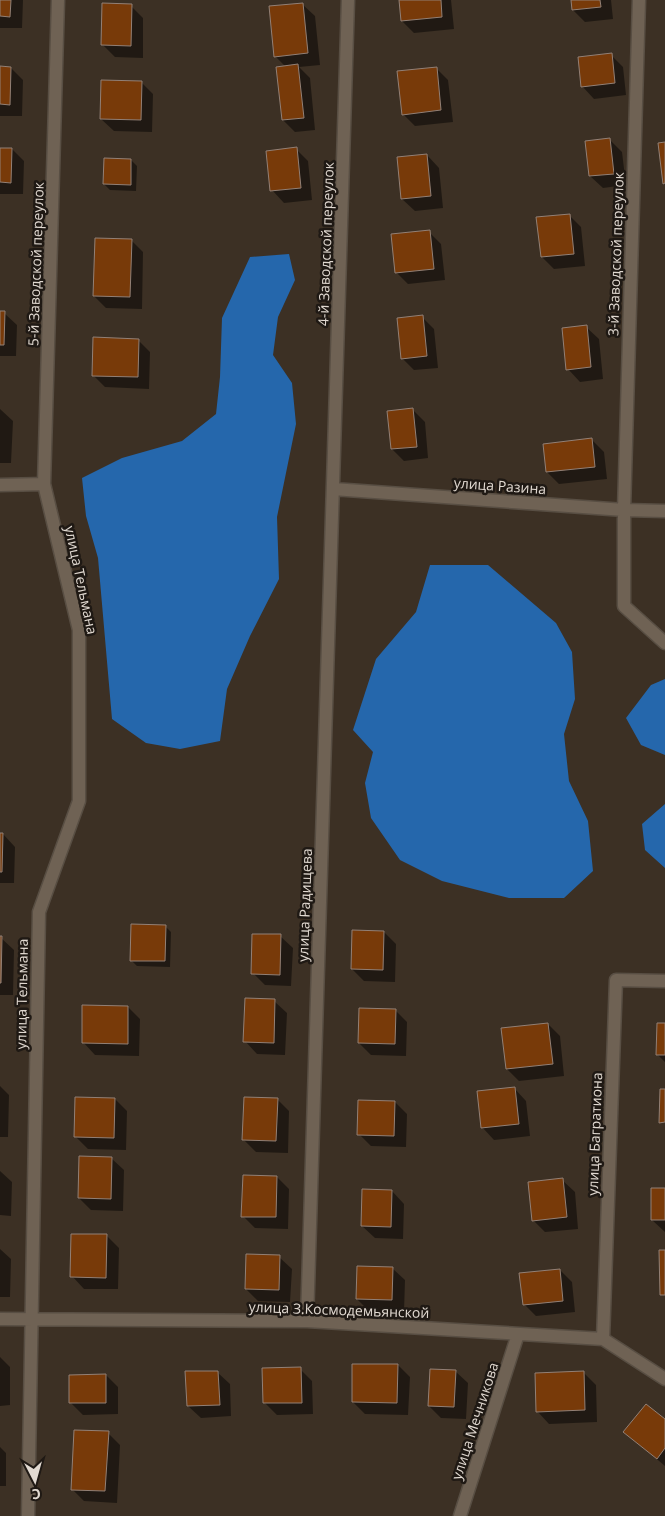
<svg xmlns="http://www.w3.org/2000/svg" width="665" height="1516" font-family="'Open Sans',sans-serif">
<rect width="100%" height="100%" fill="#3c3024"/>
<path fill="#2567ac" d="M289,254l6,26 -17,37 -5,38 19,28 4,41 -19,93 2,62 -29,57 -23,53 -7,52 -40,8 -34,-6 -34,-24 -14,-161 -12,-42 -4,-38 40,-20 60,-17 34,-27 4,-37 2,-59 28,-61z
M430,565h58l68,58 16,29 3,47 -11,35 5,47 19,40 5,50 -29,27h-55l-67,-17 -42,-21 -29,-42 -6,-35 8,-31 -20,-22 23,-71 40,-47z
M665,679v76l-24,-10 -15,-27 25,-33z
M665,804v64l-20,-18 -3,-26z"/>
<path fill="#0007" d="M0,0h23l-1,28h-22z
M400,0h51l3,29 -40,4 -12,-12z
M572,0h39l2,19 -28,3 -12,-12z
M302,4l13,12 5,49 -21,2 11,11 5,52 -20,2 -12,-12 3,-53 -11,-11z
M131,6l12,12v40l-28,-1 -12,-12z
M611,55l12,12 3,28 -32,4 -12,-13z
M0,68h11l12,12 -1,36h-22z
M436,68l12,12 5,42 -38,4 -12,-12z
M141,82l12,12 -1,38 -38,-1 -13,-12z
M610,140l12,12 4,33 -23,3 -13,-12z
M0,149h12l12,12 -1,33h-23z
M296,149l12,12 4,39 -28,3 -12,-13z
M427,155l12,13 4,40 -28,3 -13,-12z
M131,160l6,6 -1,25 -26,-1 -6,-6z
M569,215l12,12 4,39 -31,3 -12,-12z
M429,232l12,12 4,36 -37,4 -12,-12z
M131,240l12,12 -1,57 -36,-1 -12,-12z
M0,312l4,1 13,12 -1,31h-16z
M422,317l12,12 4,39 -24,2 -12,-12z
M586,327l13,12 4,40 -23,3 -12,-13z
M138,340l12,12 -1,37 -44,-2 -12,-12z
M0,409l13,12 -2,42h-11z
M412,409l13,13 3,36 -24,3 -12,-12z
M592,440l12,12 3,27 -48,5 -12,-12z
M0,834h3l12,13 -1,36h-14z
M165,926l6,6 -1,35 -33,-1 -6,-6z
M384,932l12,12 -1,38 -31,-1 -12,-12z
M280,936l13,12 -2,38 -26,-1 -12,-12z
M0,937l14,13 -1,45h-13z
M274,1001l13,12 -2,42 -28,-1 -12,-13z
M128,1007l12,12 -1,37 -44,-1 -12,-13z
M395,1010l12,12 -1,34 -35,-1 -12,-12z
M548,1024l12,12 4,40 -45,5 -12,-12z
M665,1024v38l-7,-7z
M0,1086l9,9 -1,42h-8z
M514,1088l12,13 4,35 -36,4 -12,-13z
M115,1099l12,12 -1,39 -38,-1 -12,-12z
M277,1099l12,12 -1,42 -32,-1 -12,-12z
M395,1102l12,12 -1,33 -35,-1 -12,-12z
M111,1158l13,12 -1,41 -32,-1 -12,-12z
M0,1171l12,11 -1,34 -11,-1z
M277,1177l12,12 -1,40 -33,-1 -12,-12z
M562,1180l13,12 3,37 -33,3 -12,-12z
M665,1189v43l-13,-12z
M392,1191l12,13 -1,35 -28,-1 -13,-12z
M107,1236l12,12 -1,41h-34l-12,-13z
M0,1249l11,10 -1,38h-10z
M279,1257l13,12 -2,33 -32,-1 -12,-12z
M392,1268l13,12 -1,32 -35,-1 -12,-12z
M560,1270l12,12 3,30 -39,4 -12,-12z
M0,1357l10,10v38l-10,1z
M398,1365l12,12 -2,38 -43,-1 -12,-12z
M300,1369l12,12 1,33 -36,1 -12,-12z
M455,1371l13,12 -2,36 -25,-1 -12,-12z
M217,1372l13,12 1,32 -30,2 -13,-12z
M584,1373l12,12 1,37 -48,2 -12,-13z
M106,1375l12,12v27l-35,1 -12,-12z
M665,1420v46l-40,-34z
M108,1433l12,12 -3,58 -33,-2 -12,-12z
M0,1447l6,6v33h-6z"/>
<path fill="#783a09" stroke="#928076" d="M0,0h11l-1,17 -10,-1z
M399,0h42l1,17 -41,4z
M571,0h29l1,7 -29,3z
M102,3l30,1 -1,42 -30,-1z
M303,3l5,50 -34,4 -5,-51z
M612,53l3,30 -34,4 -3,-30z
M298,64l6,54 -22,2 -6,-53z
M0,66l11,1 -1,38 -10,-1z
M437,67l4,43 -39,5 -5,-44z
M101,80l41,1 -1,39 -41,-1z
M610,138l4,36 -25,2 -4,-35z
M665,142v41l-2,1 -5,-41z
M297,147l4,41 -31,3 -4,-40z
M0,148h12l-1,35 -11,-1z
M427,154l4,42 -30,3 -4,-42z
M104,158l27,1v26l-28,-1z
M570,214l4,40 -33,3 -5,-40z
M430,230l4,39 -39,4 -4,-39z
M95,238l37,1 -2,58 -37,-1z
M0,311h5l-1,34h-4z
M423,315l4,41 -26,3 -4,-41z
M587,325l4,42 -25,3 -4,-42z
M93,337l46,2 -1,38 -46,-1z
M413,408l4,39 -26,2 -4,-38z
M592,438l3,29 -49,5 -3,-28z
M0,833h3l-1,39h-2z
M131,924l35,1 -1,36h-35z
M352,930l32,1 -1,39 -32,-1z
M252,934h29l-1,41 -29,-1z
M0,936h2l-1,47h-1z
M245,998l30,1 -1,44 -31,-1z
M82,1005l46,1v38l-46,-1z
M359,1008l37,1 -1,35 -37,-1z
M548,1023l5,41 -47,5 -5,-41z
M657,1023h8v32h-9z
M515,1087l4,37 -38,4 -4,-37z
M660,1089h5v33l-6,1z
M75,1097l40,1 -1,40 -40,-1z
M244,1097l34,1 -2,43 -34,-1z
M358,1100l37,1 -1,35 -37,-1z
M79,1156l33,1 -1,42 -33,-1z
M243,1175l34,1 -1,41h-35z
M563,1178l4,39 -35,4 -4,-39z
M651,1188h14v32h-14z
M362,1189l30,1 -1,37 -30,-1z
M71,1234h36l-1,44 -36,-1z
M659,1250h6v45h-5z
M246,1254l34,1 -1,35 -34,-1z
M357,1266l36,1 -1,33 -36,-1z
M560,1269l3,32 -40,4 -4,-32z
M352,1364h46l-1,39 -45,-1z
M301,1367l1,36h-39l-1,-35z
M430,1369l26,1 -2,37 -26,-1z
M185,1371h33l2,34 -33,1z
M584,1371l1,39 -49,2 -1,-39z
M106,1374v29h-37v-28z
M646,1404l19,15v29l-8,11 -34,-27z
M74,1430l35,1 -4,60 -34,-1z"/>
<g fill="none" stroke-linecap="round" stroke-linejoin="round">
<g stroke="#584e43" stroke-width="15">
<path id="street" d="M639,0l-15,510v96l41,37
M0,485l44,-1 14,-484
M333,489l291,21 41,1
M0,1319l307,2 296,18 62,40
M307,1321l41,-1321
M603,1339l13,-359 49,1
M28,1516l11,-604 40,-111v-171l-35,-146
M460,1516l58,-182"/>
</g>
<use href="#street" stroke="#6f6254" stroke-width="12"/>
</g>
<g text-anchor="middle" stroke-width="5" stroke-linejoin="round" paint-order="stroke">
<g font-size="14" fill="#e1d9d1" stroke="#1f1914">
<text transform="translate(326 244) rotate(-88)" y="5">4-й Заводской переулок</text>
<text transform="translate(616 254) rotate(-88)" y="5">3-й Заводской переулок</text>
<text transform="translate(36 264) rotate(-88)" y="5">5-й Заводской переулок</text>
<text transform="translate(500 486) rotate(4)" y="5">улица Разина</text>
<text transform="translate(81 580) rotate(78)" y="5">улица Тельмана</text>
<text transform="translate(305 905) rotate(-88)" y="5">улица Радищева</text>
<text transform="translate(22 994) rotate(-89)" y="5">улица Тельмана</text>
<text transform="translate(595 1134) rotate(-88)" y="5">улица Багратиона</text>
<text transform="translate(339 1310) rotate(2)" y="5">улица З.Космодемьянской</text>
<text transform="translate(475 1421) rotate(-72)" y="5">улица Мечникова</text>
</g>
</g>
<g transform="translate(35 1481) rotate(174)" stroke="#1f1914" stroke-width="4" paint-order="stroke">
<path d="M0-4L9 19L0 12L-9 19Z" fill="#e1d9d1"/>
<text y="-8" font-size="14" font-weight="bold" text-anchor="middle" fill="#e1d9d1">С</text>
</g>
</svg>
